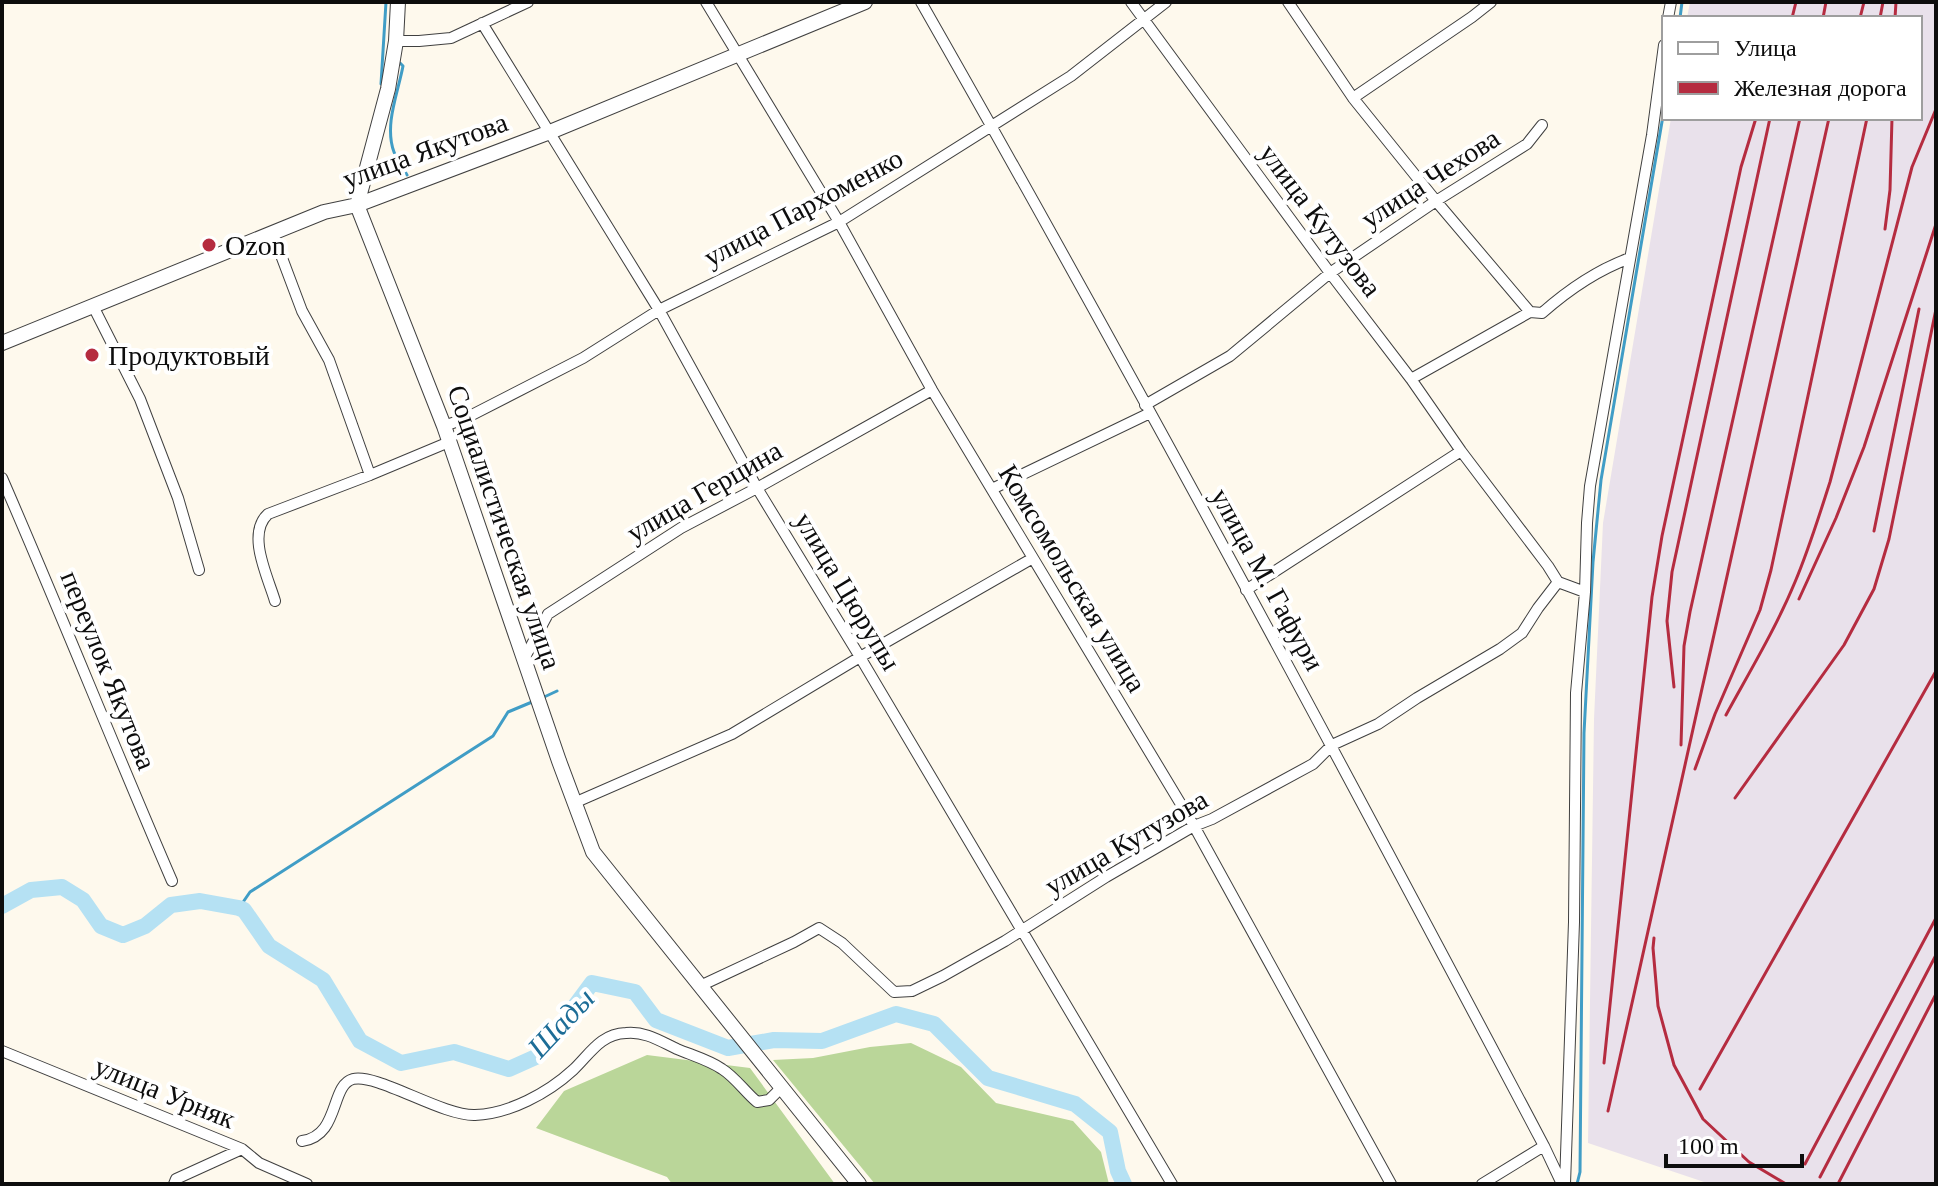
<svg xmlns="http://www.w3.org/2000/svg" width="1938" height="1186" font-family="'Times New Roman',serif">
<rect width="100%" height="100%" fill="#fef9ed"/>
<path fill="#e9e1eb" d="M1690,2h246v1182h-226l-122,-41 6,-424 9,-196 68,-405h249v-100h-233z"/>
<path fill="#bad699" d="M911,1043l50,24 35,36 77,18 28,31 8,32h-234l-102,-124 40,-2 57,-11z
M647,1055l103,13 85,116h-163l-5,-7 -131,-49 28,-37z"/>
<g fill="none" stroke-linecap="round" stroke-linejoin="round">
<path stroke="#409dc6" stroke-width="3" d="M1680,18l2,-16
M400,63l3,3c-5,27 -19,59 -9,86 3,8 9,16 13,23
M381,84l5,-82
M542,698l15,-7
M239,908l11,-16 243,-156 15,-24 24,-10
M1577,1184l3,-12 4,-439 9,-171 8,-82 63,-370"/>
<path stroke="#b5e1f3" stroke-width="16" d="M2,906l29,-16 31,-3 21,13 18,26 22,9 22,-9 26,-21 29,-4 39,7 5,2 25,36 54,34 37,61 41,22 53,-11 55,17 29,-13 54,-73 43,9 21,28 72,28 46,-8 48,1 74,-27 38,10 54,54 87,26 35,28 8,39 6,13"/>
<g stroke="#404040" stroke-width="12">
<path id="minor" d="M706,2l133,220 93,168 262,436 197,358
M921,2c215,377 420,760 623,1144l18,38
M1131,2l199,271 81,106 50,72 87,115 10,16 27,10
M1288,2l65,96 83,103 94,111
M1668,18l3,-16
M482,23l177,287 98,178 103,169 312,527
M396,41h23l32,-3 77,-36
M1353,98l119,-81 19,-15
M273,234l29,77 27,49 41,115
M93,306l47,93 38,99 21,72
M1411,379l119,-67 12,1c26,-23 55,-43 88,-55
M1145,405l85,-49 100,-83 106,-72 91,-57 15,-19
M444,426l20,-7 119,-61 76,-48 180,-88 232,-146 95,-74
M2,478c58,133 112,269 170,403
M992,489l158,-76
M1246,590l215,-139
M275,601c-7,-24 -29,-67 -7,-87l102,-39 79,-33
M524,659l24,-45 133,-86 76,-40 175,-98
M574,803l158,-69 128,-77 173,-99
M700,986l94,-44 25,-14 23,15 52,49 18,-1 31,-15 62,-35 101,-64 88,-51 18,-7 101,-55 19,-19 46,-21 39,-26 83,-49 22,-16 16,-25 20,-26
M2,1051l240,98 17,14 48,21
M302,1141c38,-5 28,-56 51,-62 24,-6 89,37 122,36 34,-1 73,-22 98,-45 17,-16 27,-36 53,-37 19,-2 34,8 51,16 14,6 32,11 45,20 13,8 23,23 35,33l12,-2 13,-13
M174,1184l2,-5 66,-30
M1482,1184l62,-38
M1565,1184l9,-262 2,-229 9,-101 2,-69 3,-37 62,-351 12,-90"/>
</g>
<g stroke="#404040" stroke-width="16">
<path id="tertiary" d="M398,2l-2,39 -8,48 -31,116 87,221 115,335 34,91 266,332
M2,343l322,-131 33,-7 193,-73 315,-130"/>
</g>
<use href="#minor" stroke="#fff" stroke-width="10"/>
<use href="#tertiary" stroke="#fff" stroke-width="14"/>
<path stroke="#b52c40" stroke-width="3" d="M1792,18l4,-16
M1823,18l3,-16
M1860,18l4,-16
M1880,18l3,-16
M1895,18l1,-16
M1885,229l5,-39 2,-72
M1874,531l45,-222
M1799,599l37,-81 28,-71 72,-223
M1674,687l-7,-66 5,-49 98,-454
M1726,715c24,-44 50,-87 69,-133 14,-33 24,-66 35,-100l82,-315 24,-58
M1681,745l3,-99 6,-34 110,-494
M1695,769l20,-55 45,-104 11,-40 96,-452
M1735,798l109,-153 30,-56 15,-50 47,-230
M1654,938l-1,10 5,58 16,59 29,54 46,43 37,22
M1604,1063l48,-466 10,-61 79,-369 15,-49
M1700,1089l236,-418
M1608,1111l221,-993
M1805,1164l131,-246
M1820,1177l116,-222
M1839,1182l97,-188"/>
</g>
<g fill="#b52c40" stroke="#fff" stroke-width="3">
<circle cx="209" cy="245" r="8"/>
<circle cx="92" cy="355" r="8"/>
</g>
<g text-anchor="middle" stroke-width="8" stroke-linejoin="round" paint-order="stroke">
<g font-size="28" fill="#0d0d0d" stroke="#fff">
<text transform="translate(425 150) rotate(-20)" y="10">улица Якутова</text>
<text transform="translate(1430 178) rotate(-33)" y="10">улица Чехова</text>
<text transform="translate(803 207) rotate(-28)" y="10">улица Пархоменко</text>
<text transform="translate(1321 220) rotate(53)" y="10">улица Кутузова</text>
<text transform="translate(704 491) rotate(-30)" y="10">улица Герцина</text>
<text transform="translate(505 527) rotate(71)" y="10">Социалистическая улица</text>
<text transform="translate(1073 578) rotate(59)" y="10">Комсомольская улица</text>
<text transform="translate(1268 579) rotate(61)" y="10">улица М. Гафури</text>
<text transform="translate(848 591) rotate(59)" y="10">улица Цюрупы</text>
<text transform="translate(109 670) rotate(68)" y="10">переулок Якутова</text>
<text transform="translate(1126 842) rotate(-30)" y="10">улица Кутузова</text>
<text transform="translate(165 1092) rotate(22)" y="10">улица Урняк</text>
</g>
<g font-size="28" fill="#0d0d0d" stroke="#fff" text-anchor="start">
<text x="225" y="255">Ozon</text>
<text x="108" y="365">Продуктовый</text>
</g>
<g font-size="30" font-style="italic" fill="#1d6d97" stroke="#fff">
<text transform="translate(561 1023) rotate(-47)" y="10">Шады</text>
</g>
</g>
<rect width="1938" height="1186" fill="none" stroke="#0d0d0d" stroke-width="8"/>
<rect x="1662" y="16" width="260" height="104" fill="#ffffff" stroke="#9e9e9e" stroke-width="2"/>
<rect x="1678" y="42" width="40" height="12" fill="#ffffff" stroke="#9e9e9e" stroke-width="2"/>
<text x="1734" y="56" font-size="24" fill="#0d0d0d">Улица</text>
<rect x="1678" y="82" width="40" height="12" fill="#b52c40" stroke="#9e9e9e" stroke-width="2"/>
<text x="1734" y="96" font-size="24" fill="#0d0d0d">Железная дорога</text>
<path d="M1666 1154v12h136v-12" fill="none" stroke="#0d0d0d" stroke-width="4"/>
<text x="1678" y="1154" font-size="24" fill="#0d0d0d" stroke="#ffffff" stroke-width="6" paint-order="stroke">100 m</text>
</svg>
